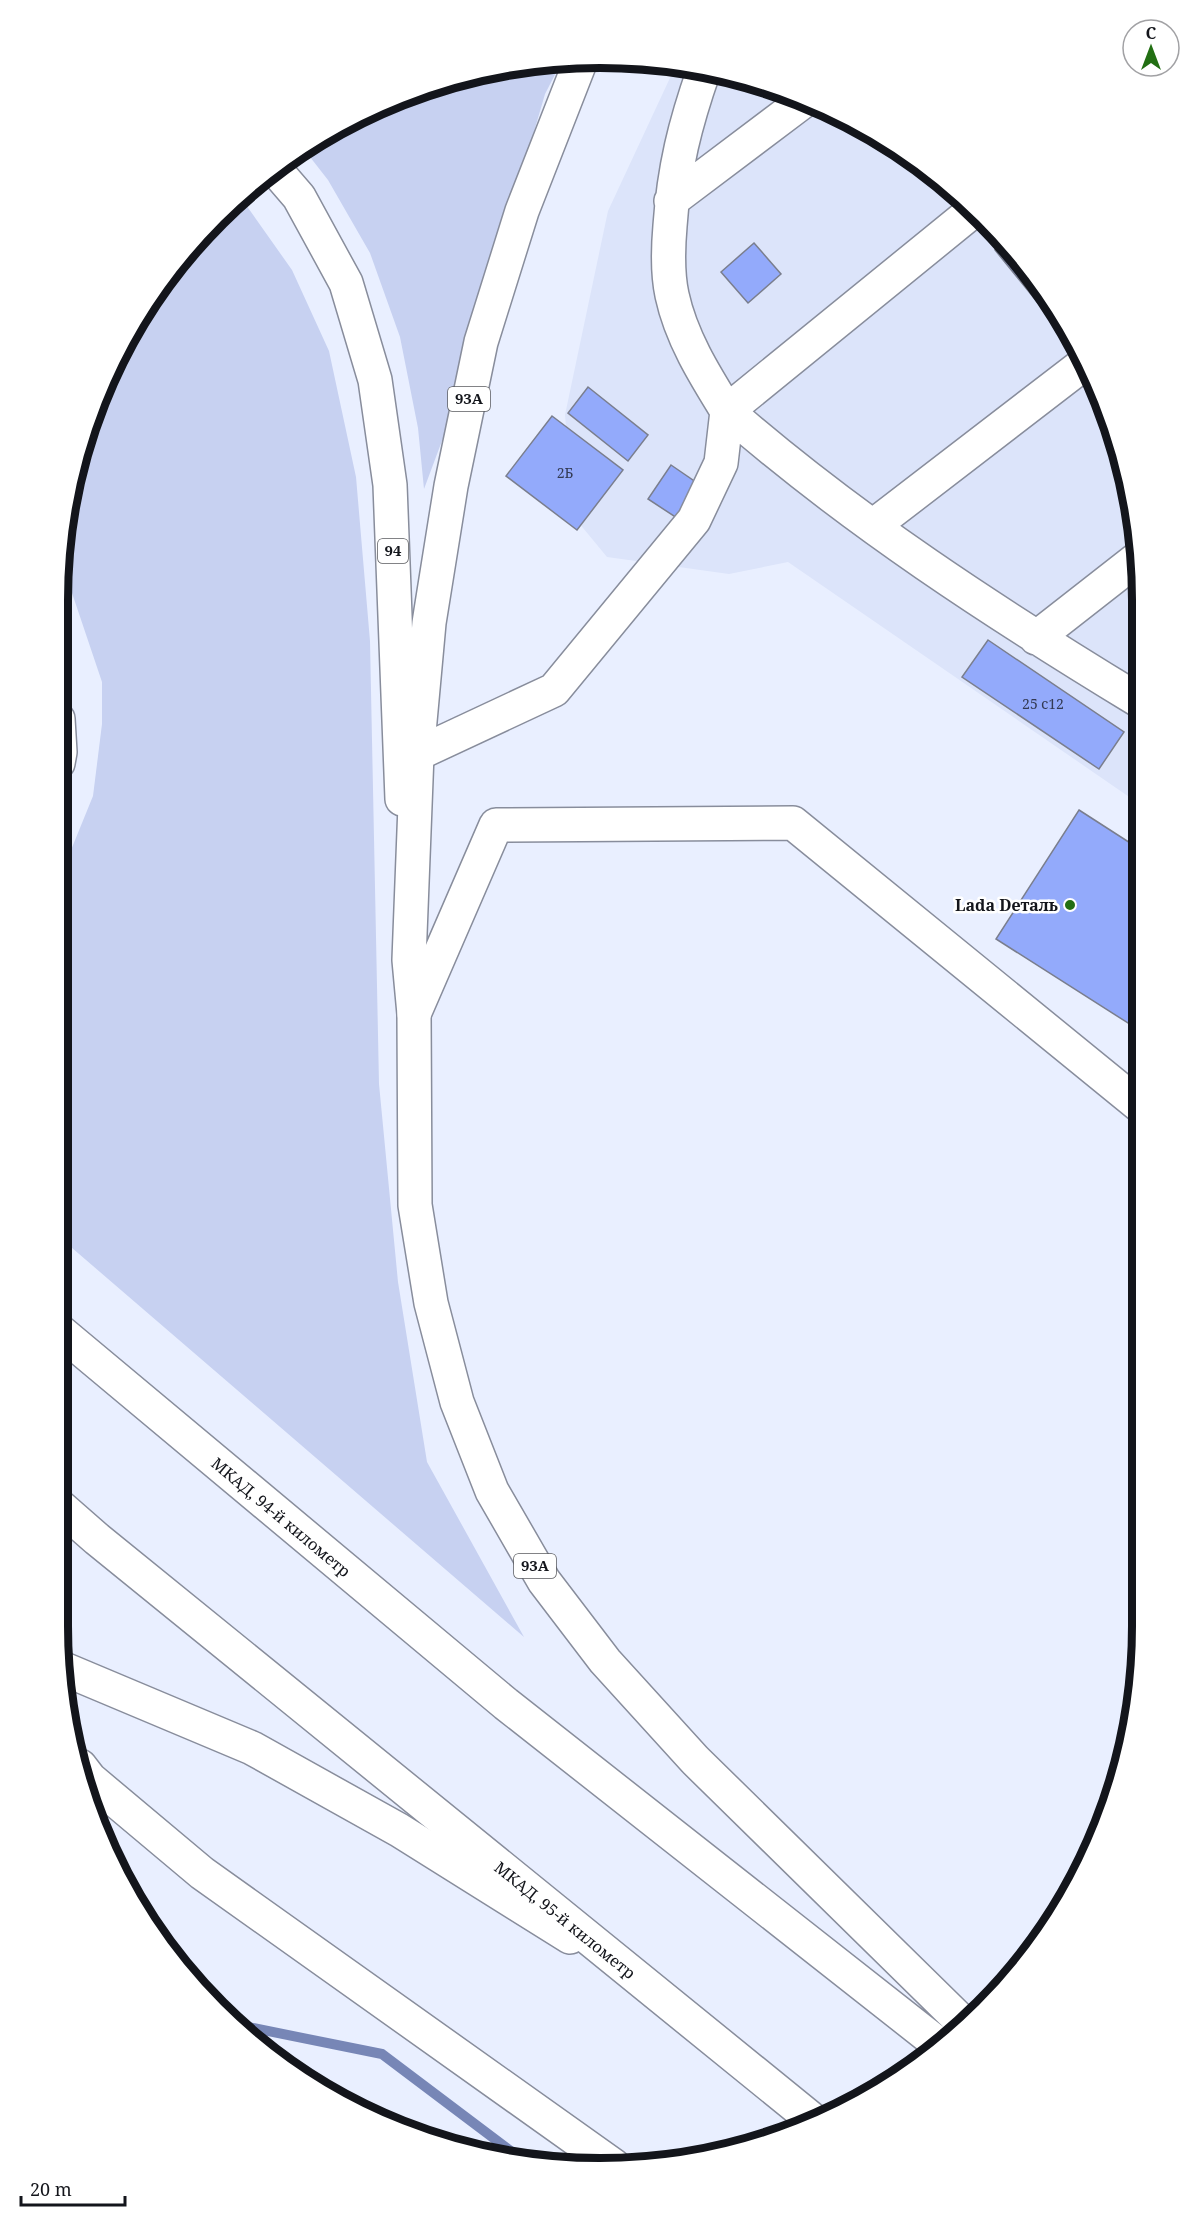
<svg xmlns="http://www.w3.org/2000/svg" width="1199" height="2226" font-family="'Noto Serif',serif">
<rect width="100%" height="100%" fill="#e9efff"/>
<path fill="#dce4fa" d="M676,65l64,11 100,37 117,78 93,107 51,94 36,136 1,275 -350,-241 -59,12 -122,-17 -33,-40 -9,-102 43,-204z"/>
<path fill="#c7d1f1" d="M562,61l-17,33 -96,328 -25,67 -6,-61 -18,-91 -30,-84 -42,-73 -25,-32c70,-50 174,-85 259,-87z
M239,195l53,75 37,81 27,126 14,164 9,443 19,198 29,180 97,175 -467,-402 1,-353 35,-86 9,-72v-42l-31,-92 -13,-15v-11l18,-105 37,-100 56,-90z"/>
<g fill="none" stroke-linecap="round" stroke-linejoin="round">
<path stroke="#7786b6" stroke-width="10" d="M243,2026l139,28 142,107"/>
</g>
<path fill="#93aafb" stroke="#7a7e8d" stroke-width="1.5" d="M926,171l28,18 -8,7z
M754,243l27,31 -33,29 -27,-31z
M1003,244l47,54 19,34 -5,3 -69,-85z
M588,387l60,48 -20,26 -60,-48z
M552,416l71,54 -46,60 -71,-54z
M671,465l32,22 -23,33 -32,-21z
M988,640l136,92 -25,37 -137,-92z
M1079,810l59,38 1,182 -143,-91z"/>
<g fill="none" stroke-linecap="round" stroke-linejoin="round">
<g stroke="#888d9c" stroke-width="36">
<path id="minor" d="M704,70c-19,54 -30,98 -34,156 -2,23 -3,46 2,69 9,42 32,79 55,116l247,-201
M671,201l134,-101
M873,526l212,-163
M1036,638l101,-79
M402,734l15,20 137,-64 140,-170 27,-57 6,-52c126,110 268,202 411,289
M414,1014l82,-189 297,-2 346,282"/>
</g>
<g stroke="#888d9c" stroke-width="36">
<path id="major" d="M274,168l25,29 47,86 29,97 15,105 12,314
M58,763l2,-11 -2,-33
M64,1669l188,79 147,82 171,107"/>
</g>
<g stroke="#888d9c" stroke-width="36">
<path id="highway" d="M581,60l-59,151 -41,131 -30,144 -22,137 -12,131 -8,206 5,54 1,191 16,98 26,99 35,89 52,90 61,80 90,99 269,264
M57,1329l449,375 431,339
M57,1504l40,35 717,582
M80,1766l10,13 112,94 412,293"/>
</g>
<use href="#minor" stroke="#fff" stroke-width="33"/>
<use href="#major" stroke="#fff" stroke-width="33"/>
<use href="#highway" stroke="#fff" stroke-width="33"/>
</g>
<circle fill="#226f13" stroke="#fff" stroke-width="2" cx="1070" cy="905" r="6"/>
<g text-anchor="middle" stroke-width="5" stroke-linejoin="round" paint-order="stroke">
<g font-size="14" fill="#333a53">
<text x="565" y="478">2Б</text>
<text x="1043" y="709">25 с12</text>
</g>
<g fill="#fff" stroke="#5a5b5f" stroke-width="1.5">
<rect x="448" y="387" width="42" height="24" rx="4.5"/>
<rect x="378" y="539" width="30" height="24" rx="4.5"/>
<rect x="514" y="1554" width="42" height="24" rx="4.5"/>
</g>
<g font-size="15" font-weight="bold" fill="#13151b">
<text x="469" y="404">93A</text>
<text x="393" y="556">94</text>
<text x="535" y="1571">93A</text>
</g>
<g font-size="16" font-weight="bold" fill="#13151b" stroke="#fff" text-anchor="end">
<text x="1058" y="911">Lada Dеталь</text>
</g>
<g font-size="16" fill="#13151b" stroke="#fff">
<text transform="translate(281 1517) rotate(40)" y="6">МКАД, 94-й километр</text>
<text transform="translate(565 1920) rotate(39)" y="6">МКАД, 95-й километр</text>
</g>
</g>
<path d="M0 0H1199V2226H0ZM600 68H600A532 532 0 0 1 1132 600V1626A532 532 0 0 1 600 2158H600A532 532 0 0 1 68 1626V600A532 532 0 0 1 600 68Z" fill="#fff" fill-rule="evenodd"/>
<path fill="none" stroke="#13151b" stroke-width="8" d="M600 68H600A532 532 0 0 1 1132 600V1626A532 532 0 0 1 600 2158H600A532 532 0 0 1 68 1626V600A532 532 0 0 1 600 68Z"/>
<g transform="translate(1151 48)"><circle r="28" fill="#ffffff" stroke="#a1a1a4" stroke-width="1.5"/>
<path d="M0-4.5L10 22L0 15L-10 22Z" fill="#226f13"/>
<text y="-9" font-size="16" font-weight="bold" text-anchor="middle" fill="#13151b">С</text>
</g>
<path d="M21 2196v9h104v-9" fill="none" stroke="#13151b" stroke-width="3"/>
<text x="30" y="2196" font-size="18" fill="#13151b" stroke="#ffffff" stroke-width="4.5" paint-order="stroke">20 m</text>
</svg>
